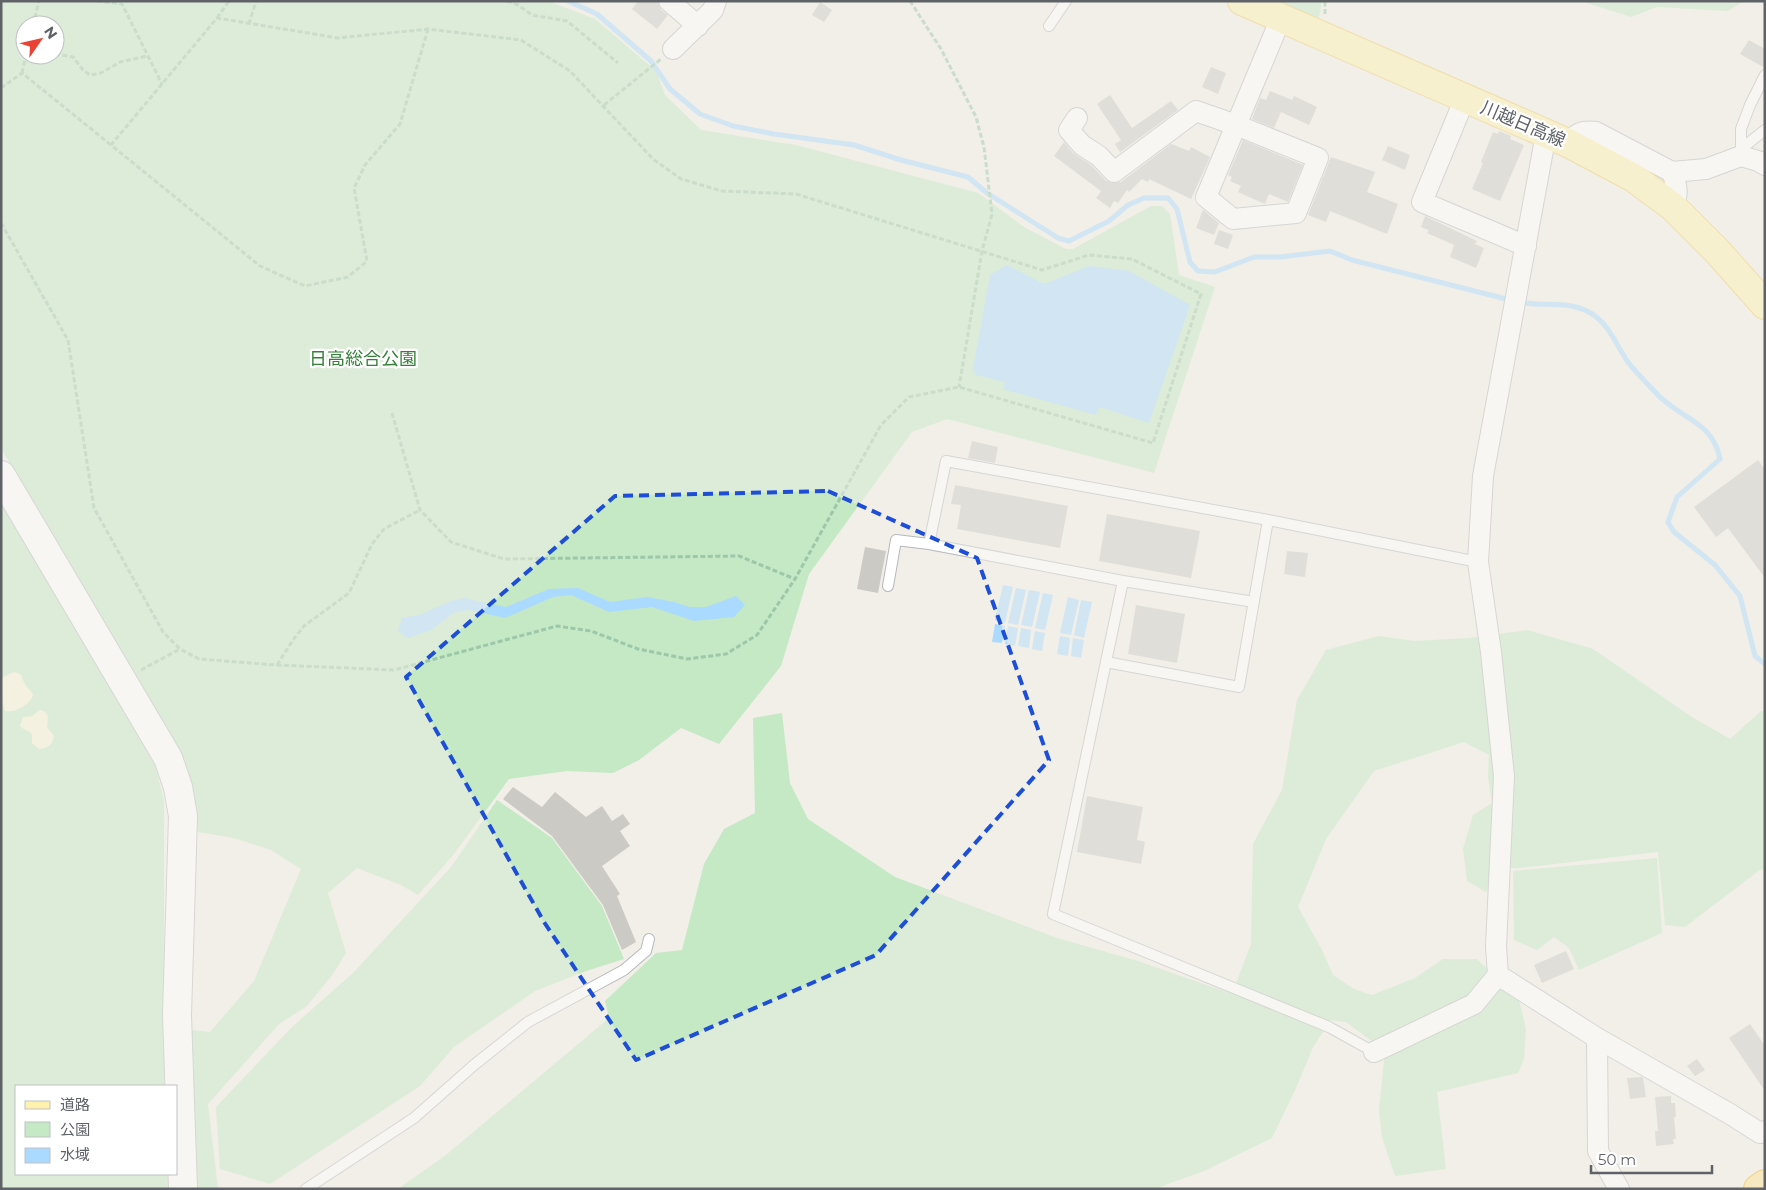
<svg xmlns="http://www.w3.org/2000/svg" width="1766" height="1190" font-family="Montserrat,'Noto Sans JP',sans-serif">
<rect width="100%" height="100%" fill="#f1efe8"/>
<path fill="#c5e8c5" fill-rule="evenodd" d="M1,1h547l47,18 61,52 9,24 36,35 95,15 182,48 46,34 42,22h7l78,-43h11l8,8 9,61 36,12 -61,186 -207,-54 -35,13 -103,142 -28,92 -62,78 -38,-16 -42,32 -26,13 -46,-2 -58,8 -55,75 -36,41 -17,-10 -44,-17 -29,25 18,60 -13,21 -26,32 -28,18 -71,80 10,85h-217v-692l154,269 9,34v210l10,18 36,4 44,-51 47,-112 -30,-19 -37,-12 -36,-6 -13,-50 -10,-30 -174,-304zM25,25h30v30h-30zM16,1086h160v88h-160z
M1276,1h45v6l-3,14z
M1581,1h163l-16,10 -71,-4 -26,10z
M1527,630l66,19 99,68 38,22 31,-28h4v159l-4,-1 -76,58 -20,-2 -7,-73 -139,16h-17l-16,24 -19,-11 -4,-32 10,-34 19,-12 -4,-26 1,-22 -25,-13 -90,29 -48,68 -28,68 24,43 11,25 21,14 18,6 43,-17 28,-19h34l42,41 7,29 -2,30 -6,14 -81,19 9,77 -51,7 -13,-39 -3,-27 6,-59 -39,-29 -15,-2 -18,27 -16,39 -25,52 -68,33 -50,18h-756l48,-34 163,-137 -4,-17 51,-48 26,-3 22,-86 20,-35 31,-16 -2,-95 29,-5 8,70 18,36 87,58 162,61 81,23 94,33 19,-50 2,-100 29,-54 15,-90 29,-50 53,-14 35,5 55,-3z
M497,800l55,38 50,68 22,53 -38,12 -51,20 -81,56 -34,39 -150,98 -50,-15 -4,-62 76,-80 61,-54 98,-106z
M1657,858l5,75 -83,37 -10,-22 -15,-11 -17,13 -23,-10 -1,-69z"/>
<path fill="#fbf3d9" d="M14,672c10,2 7,5 11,12 2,4 6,6 8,11 -3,10 -18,18 -28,16l-4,-14v-19z
M40,710c10,2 8,9 7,17l7,9c-1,8 -7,13 -15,13l-7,-6v-8l-2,-3 -5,-2 -5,-4 3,-9 9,-1z"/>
<path fill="#aadaff" d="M1007,265l37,19 45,-18 40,5 61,34 -41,118 -49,-16 -4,8 -93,-26 2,-7 -29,-7 -3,-6 17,-94z
M1003,585l10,2 -8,36 -10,-3z
M578,588l32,14 37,-5 27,5 15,5h17l30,-11 9,9 -11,12 -40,4 -42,-14 -43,5 -38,-17 -18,2 -48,21 -36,-8 -14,2 -24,18 -23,8 -10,-7 4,-13 17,-3 32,-14 13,-3 42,9 43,-18z
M1016,588l10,2 -8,35 -10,-2z
M1029,590l11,2 -8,35 -11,-2z
M1043,593l10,2 -8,35 -10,-2z
M1068,597l11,3 -8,35 -11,-2z
M1081,600l11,2 -8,36 -10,-3z
M995,624l10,2 -3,17 -10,-1z
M1008,626l10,2 -3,18 -10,-2z
M1021,628l10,2 -2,18 -11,-2z
M1035,631l10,2 -3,18 -10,-2z
M1060,636l10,2 -2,18 -11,-2z
M1073,638l11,2 -3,18 -10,-2z"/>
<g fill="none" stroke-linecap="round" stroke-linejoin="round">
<path stroke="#aadaff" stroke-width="5" d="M568,1l29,13 54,47 19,28 30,25 33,12 41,8 80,11 47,15 67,17 19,16 71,45 11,3 40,-20 19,-16 16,-7h24l9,11 13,53 8,9 17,1 39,-15h26l50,-6 22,9 158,40
M1519,302c23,5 48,-2 70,10 20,11 27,33 39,50 9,12 21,23 31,34 23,23 54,26 61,63l-43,38 -9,25 6,10 41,33 25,31 15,60 10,8"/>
</g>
<path fill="#cccac5" d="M638,1h19l4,9 7,5 -11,14 -25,-20z
M820,2l12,8 -8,12 -12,-7z
M1749,40l16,9v19l-25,-14z
M1211,67l15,6 -8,21 -16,-7z
M1270,91l22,9 2,-4 23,11 -8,18 -28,-13 -7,16 -22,-9 8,-21 6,2z
M1110,95l22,33 39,-27 7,9 -58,42 -5,-8 6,-4 -24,-36z
M1499,131l12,5 -1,3 14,6 -24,56 -28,-12 11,-26 -2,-1 12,-30 5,2z
M1243,140l60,25 -15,37 -19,-8 -4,10 -27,-12 3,-6 -11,-5 2,-4 -4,-2z
M1064,142l9,11 18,12 14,15 6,3 10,-1 50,-38 18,7 2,-4 19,10 -19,42 -42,-20 -1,3 -6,-3 -13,13 -2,-2 -9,13 -4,-2 -4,7 -14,-10 5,-7 -47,-35z
M1388,146l22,9 -5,15 -23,-10z
M1331,157l44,15 -8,20 31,12 -11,30 -57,-23 -4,11 -18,-7z
M1203,210l16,13 -5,12 -18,-7z
M1425,216l52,25 -2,3 9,4 -8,20 -26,-11 4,-12 -27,-12 2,-3 -8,-3z
M1219,230l14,5 -5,14 -14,-5z
M972,441l26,6 -3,16 -27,-5z
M1758,460l7,10v108l-37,-50 -12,9 -22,-30z
M955,485l113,21 -8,42 -103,-19 4,-24 -10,-1z
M1107,514l93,17 -9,47 -92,-17z
M865,547l21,4 -8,42 -21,-4z
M1287,551l21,2 -3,24 -21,-3z
M1136,605l49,9 -8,49 -49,-9z
M513,787l29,20 13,-15 31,25 16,-11 10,15 11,-7 7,10 -10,7 10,15 -28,20 18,28 -3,2 19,46 -14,8 -19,-45 -51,-69 -49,-37z
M1087,796l56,11 -6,33 8,2 -4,22 -64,-12z
M1566,951l8,18 -32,14 -8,-18z
M1750,1024l15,22v45l-36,-53z
M1697,1059l8,11 -10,6 -8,-10z
M1641,1077l2,1 3,19 -16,2 -3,-21z
M1671,1096v7h4l1,14h-2l2,22h-3l1,5 -18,2 -1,-15h3l-3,-34z"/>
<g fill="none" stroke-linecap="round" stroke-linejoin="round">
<g stroke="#b5b8bc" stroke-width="12">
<path id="lane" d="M1049,26l17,-25
M1741,149l24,-19
M1741,156v-27l9,-24 15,-30
M929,544l17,-83 322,59 210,42
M1123,581l-70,333 276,113 45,25
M888,586l8,-46 33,4 194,37 131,21
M1106,662l133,25 29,-167
M306,1189l108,-71 60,-53 54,-43 96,-52 22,-19 3,-12"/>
</g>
<g stroke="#b5b8bc" stroke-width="22">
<path id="street" d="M669,1l29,25
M673,49l40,-39 3,-9
M1465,98l-43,104 104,44
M1077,118l-8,12 13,15 17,11 15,16 82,-61 40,14 82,33 -22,55 -63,6 -27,-22 75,-179
M1568,143c9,-10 14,-13 28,-11l76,40 34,-3 35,-13 17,5 7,4
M1672,172c5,14 7,21 1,35
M1498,975l99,63 133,76 30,19 5,-2
M1597,1038l1,113 21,38
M1374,1052l100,-48 24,-29 -2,-28 8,-171 -13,-124 -13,-90 5,-86 63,-342"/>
</g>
<g stroke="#b6babf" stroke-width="30">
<path id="secondary" d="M1,475l167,283 10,29 5,29 -6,199 6,174"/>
</g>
<g stroke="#f2c960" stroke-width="30">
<path id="primary" d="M1242,1l326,142 66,35 39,29 44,44 48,54"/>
</g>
<g stroke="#f9ab00" stroke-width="30">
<path id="highway" d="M1758,1189l7,-5"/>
</g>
<path stroke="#9cc7a9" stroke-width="3" stroke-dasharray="5 2.5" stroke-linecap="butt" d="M97,1l25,3 40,80
M507,1l11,4 14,10 35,6 51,42
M910,1l31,48 35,68 8,30 8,67 -10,37 -23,136
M1325,14v-13
M217,18l12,-17
M249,24l7,-23
M33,25l6,-24
M55,54l18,3 10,13 7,5 11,-2 19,-11 27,-6
M22,73l4,-18
M1,88l21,-15 89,72
M604,105l57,-46
M1,223l67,117 26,168 69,124 17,17 19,10 78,6 117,5 163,-44 34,5 47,18 49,10 39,-5 31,-19 38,-56 86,-154 28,-28 50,-10 194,56 48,-149 -69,-35 -43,-4 -47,15 -246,-76 -74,-3 -41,-12 -28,-20 -83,-88 -49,-31 -93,-11 -90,9 -121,-20 -106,127 149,121 45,20 43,-9 19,-16 -13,-73 11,-23 35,-41 28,-95
M392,413l28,97 31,32 53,17 235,-3 56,23
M277,665l16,-25 11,-14 45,-33 23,-49 12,-15 36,-19
M141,670l39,-21"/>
<use href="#lane" stroke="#fff" stroke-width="10"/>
<use href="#street" stroke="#fff" stroke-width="20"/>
<use href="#secondary" stroke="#fff" stroke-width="28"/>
<use href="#primary" stroke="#fff2af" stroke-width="28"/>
<use href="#highway" stroke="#fde293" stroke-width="28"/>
</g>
<path d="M0 0H1766V1190H0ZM828,491l149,67 72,202 -173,195 -240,105 -92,-138 -138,-245 209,-181z" fill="#f1efe8" fill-opacity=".55" fill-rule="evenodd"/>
<path fill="none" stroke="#1d4ed8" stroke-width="4" stroke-dasharray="10 6" stroke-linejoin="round" d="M828,491l149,67 72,202 -173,195 -240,105 -92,-138 -138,-245 209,-181z"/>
<g text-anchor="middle" stroke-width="4.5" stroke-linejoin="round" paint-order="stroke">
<g font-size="18" fill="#5f6368" stroke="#fff">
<text transform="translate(1523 124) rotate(23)" y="6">川越日高線</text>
</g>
<g font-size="18" fill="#348238" stroke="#fff">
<text x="363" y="365">日高総合公園</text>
</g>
</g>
<rect width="1766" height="1190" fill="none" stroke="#5f6368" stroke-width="5"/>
<rect x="15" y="1085" width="162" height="90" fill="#ffffff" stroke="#bfc1c3"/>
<rect x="25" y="1101" width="25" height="8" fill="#fff2af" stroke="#bfc1c3"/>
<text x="60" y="1110" font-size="15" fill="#5f6368">道路</text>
<rect x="25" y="1122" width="25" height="15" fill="#c5e8c5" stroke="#bfc1c3"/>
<text x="60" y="1135" font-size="15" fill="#5f6368">公園</text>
<rect x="25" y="1148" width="25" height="15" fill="#aadaff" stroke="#bfc1c3"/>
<text x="60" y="1160" font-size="15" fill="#5f6368">水域</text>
<g transform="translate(40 40) rotate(56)"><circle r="24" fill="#ffffff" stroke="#bfc1c3"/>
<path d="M0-4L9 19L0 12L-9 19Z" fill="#ea4335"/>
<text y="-8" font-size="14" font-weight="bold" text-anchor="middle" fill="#5f6368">N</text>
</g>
<path d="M1591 1165v8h121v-8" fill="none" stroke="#5f6368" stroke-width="2.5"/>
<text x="1598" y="1165" font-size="15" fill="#5f6368" stroke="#ffffff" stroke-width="4" paint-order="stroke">50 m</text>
</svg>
